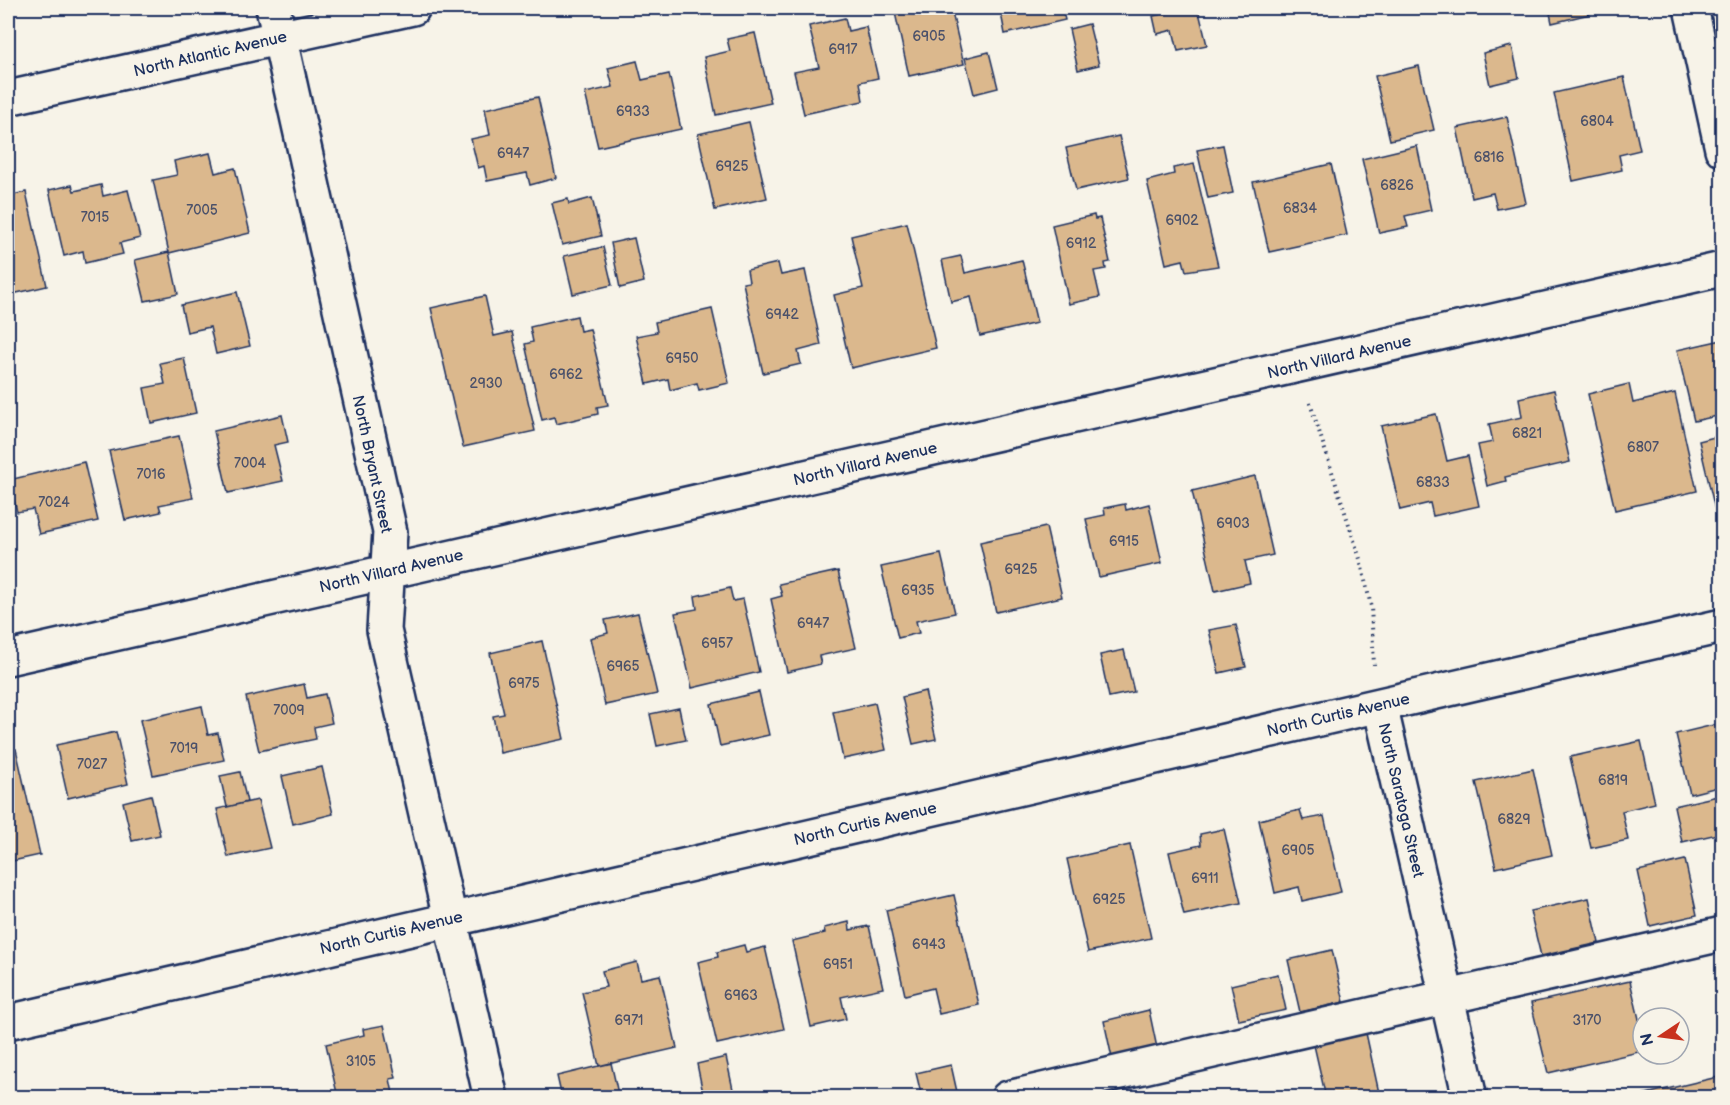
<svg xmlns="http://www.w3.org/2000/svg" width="1730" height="1105" font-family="'Balsamiq Sans',sans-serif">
<rect width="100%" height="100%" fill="#f7f3e8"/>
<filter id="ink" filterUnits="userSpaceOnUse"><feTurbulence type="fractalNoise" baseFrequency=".0167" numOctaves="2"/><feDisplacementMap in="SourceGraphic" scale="12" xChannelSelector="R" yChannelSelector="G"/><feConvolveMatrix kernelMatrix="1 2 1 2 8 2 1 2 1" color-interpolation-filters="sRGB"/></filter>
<g filter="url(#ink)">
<path fill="#dbb88d" stroke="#1b2f5e" stroke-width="1.5" d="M894,8h57l13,56 -55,12z
M1000,8h62l3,12 -60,14z
M1192,8h6l9,37 -29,6 -5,-21 -16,4 -4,-18z
M1549,8h40l1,6 -38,9z
M845,18l3,13 18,-4 12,51 -18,4 3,19 -59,13 -10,-42 25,-5 -10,-41z
M1089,24l10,41 -21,5 -9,-41z
M755,33l16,70 -55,12 -12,-58 26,-6 -3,-12z
M1512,46l7,32 -29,7 -7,-32z
M989,52l9,36 -24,6 -9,-36z
M637,61l5,19 27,-6 12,55 -83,18 -13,-54 28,-6 -5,-19z
M1419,66l15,64 -44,10 -15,-64z
M1624,77l16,73 -21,5 3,15 -49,11 -19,-88z
M538,97l18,81 -26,7 -3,-12 -40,8 -3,-15 -6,2 -7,-29 19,-4 -5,-26z
M1507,117l19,86 -29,6 -4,-16 -21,5 -15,-70z
M749,122l18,76 -52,12 -17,-76z
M1119,136l10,42 -53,12 -10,-42z
M1223,145l10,48 -25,5 -11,-48z
M1417,146l14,64 -26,6 3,11 -29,6 -17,-74z
M210,153l5,20 20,-5 15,65 -81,20 -16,-73 24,-5 -3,-14z
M1194,164l24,102 -32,5 -3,-11 -17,4 -19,-83 27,-7 -1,-6z
M1331,164l16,71 -78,17 -16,-70z
M72,185l2,6 27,-6 2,11 25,-6 12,48 -20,5 3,11 -38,9 -2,-12 -19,5 -15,-66z
M26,192l21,94 -39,9v-99z
M592,198l9,38 -39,9 -10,-42 16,-4 1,5z
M1094,215l1,4 5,-1 10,44 -5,1 1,6 -12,2 6,26 -31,7 -17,-79z
M907,223l29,125 -85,20 -17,-73 29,-7 -12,-52z
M634,238l10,44 -24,6 -9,-45z
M603,247l9,38 -39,9 -9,-38z
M169,252l9,42 -33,7 -10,-41z
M961,256l4,17 57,-13 15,63 -57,13 -9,-39 -20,5 -9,-42z
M778,263l3,12 24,-5 16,75 -23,6 3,13 -38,9 -20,-90 6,-1 -2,-12z
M237,292l13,54 -34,8 -6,-27 -23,5 -6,-27z
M485,296l9,40 18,-4 23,99 -72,16 -32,-139z
M712,309l17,74 -30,7 -2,-7 -27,7 -2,-11 -21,5 -11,-48 21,-4 -2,-10z
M577,316l3,15 10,-2 18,76 -11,2 1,7 -42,10 -2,-7 -12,3 -17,-76 8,-2 -3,-15z
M1722,340v75l-28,6 -17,-71z
M184,358l12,55 -45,10 -7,-35 21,-4 -5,-21z
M1629,384l4,19 42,-10 22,98 -82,19 -27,-116z
M1554,390l16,72 -65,15 1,4 -19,5 -9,-41 15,-3 -4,-18 33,-7 -3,-19z
M1436,414l11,47 21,-5 11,50 -46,10 -3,-13 -30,7 -19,-84z
M282,415l6,27 -14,3 9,36 -55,12 -14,-62z
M1722,435v91l-3,1 -20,-86z
M179,436l14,62 -34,7 2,7 -36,8 -16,-69z
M84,462l14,59 -59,13 -6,-25 -16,3 -8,-32z
M1255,476l18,79 -28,6 5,22 -35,8 -23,-100z
M1125,504l1,6 23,-6 13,59 -63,14 -13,-58 19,-4 -1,-7z
M1046,527l16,70 -66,15 -16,-70z
M941,554l14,59 -39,8 3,12 -21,5 -17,-71z
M838,571l18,77 -37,8 2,8 -34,8 -16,-73 11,-3 -3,-12z
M730,588l3,13 10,-2 16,73 -67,16 -17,-75 22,-4 -2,-13z
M638,613l19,81 -52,11 -15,-67 18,-5 -3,-13z
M1236,625l10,42 -27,6 -10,-43z
M542,641l22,98 -64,14 -7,-37 11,-2 -14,-61z
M1124,650l10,42 -25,5 -9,-42z
M304,684l3,14 18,-4 7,29 -18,4 2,12 -57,12 -13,-54z
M925,691l11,48 -23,5 -11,-47z
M759,692l10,43 -49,11 -9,-42z
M875,703l11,47 -43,9 -10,-47z
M202,706l6,29 10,-2 6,27 -71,15 -13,-55z
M679,708l7,32 -29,6 -7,-32z
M1722,723v63l-32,8 -14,-60z
M116,732l12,52 -60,14 -12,-53z
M1641,741l14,62 -33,8 6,29 -37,8 -21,-91z
M16,749l24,106 -32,7v-111z
M322,767l11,47 -40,10 -11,-48z
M1533,769l19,86 -56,13 -20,-86z
M240,772l7,30 -20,5 -7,-31z
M151,795l9,40 -28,6 -9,-39z
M1722,795v38l-40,9 -8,-36z
M258,800l12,48 -42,9 -11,-48z
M1300,810l3,10 21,-4 17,76 -39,9 -3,-14 -24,6 -16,-73z
M1224,829l17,74 -57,12 -15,-63 32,-7 -1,-11z
M1130,845l21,93 -63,14 -21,-93z
M1685,860l12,55 -47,11 -12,-55z
M954,895l25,110 -40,9 -6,-26 -28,7 -19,-85z
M1589,898l10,45 -58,13 -11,-45z
M849,922l1,8 19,-4 14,62 -42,9 5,22 -35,8 -19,-86 33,-8 -1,-5z
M744,945l2,7 19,-5 19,82 -67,15 -19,-82 20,-5 -1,-5z
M1332,950l12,52 -44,10 -12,-52z
M637,962l4,17 19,-4 17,73 -78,18 -17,-74 24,-5 -4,-16z
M1278,974l8,36 -47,10 -8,-35z
M1630,981l13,55v15l-95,22 -17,-70z
M1149,1010l8,38 -45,10 -8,-37z
M384,1025l12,53 -6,1 4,19h-56l-12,-54 38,-9 -1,-6z
M1366,1033l13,60 -22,5h-31l-12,-53z
M726,1057l8,37 -30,4 -7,-34z
M611,1063l8,35h-57l-5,-22z
M951,1065l6,27 -35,6 -6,-25z
M1722,1076v22h-93z"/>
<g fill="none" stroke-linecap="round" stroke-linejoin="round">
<g stroke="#1b2f5e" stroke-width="38">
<path id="minor" d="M273,8l117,524 -6,98 107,468
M1691,8l31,141
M8,98l405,-90
M8,658l1714,-389
M1380,705l90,393
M8,1022l1714,-396
M1008,1098l714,-164"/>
</g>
<path stroke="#1b2f5e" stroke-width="4" stroke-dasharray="1.5 4.5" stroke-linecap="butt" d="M1310,403l50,156 11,47 3,59"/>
<use href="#minor" stroke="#f7f3e8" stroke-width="33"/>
</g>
</g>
<g text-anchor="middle" stroke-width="4.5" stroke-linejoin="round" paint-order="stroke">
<g font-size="14" fill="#4b516a">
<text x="929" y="41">6905</text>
<text x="843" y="54">6917</text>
<text x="633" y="116">6933</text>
<text x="1597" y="126">6804</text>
<text x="513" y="158">6947</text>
<text x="1489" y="162">6816</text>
<text x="732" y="171">6925</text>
<text x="1397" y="190">6826</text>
<text x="1300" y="213">6834</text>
<text x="202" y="215">7005</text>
<text x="95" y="222">7015</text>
<text x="1182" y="225">6902</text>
<text x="1081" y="248">6912</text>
<text x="782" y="319">6942</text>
<text x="682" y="363">6950</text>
<text x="566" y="379">6962</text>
<text x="486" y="388">2930</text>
<text x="1527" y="438">6821</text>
<text x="1643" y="452">6807</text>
<text x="250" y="468">7004</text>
<text x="151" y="479">7016</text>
<text x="1433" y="487">6833</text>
<text x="54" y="507">7024</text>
<text x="1233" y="528">6903</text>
<text x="1124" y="546">6915</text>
<text x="1021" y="574">6925</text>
<text x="918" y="595">6935</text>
<text x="813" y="628">6947</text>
<text x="717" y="648">6957</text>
<text x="623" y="671">6965</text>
<text x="524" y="688">6975</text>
<text x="289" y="715">7009</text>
<text x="184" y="753">7019</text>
<text x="92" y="769">7027</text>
<text x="1613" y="785">6819</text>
<text x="1514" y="824">6829</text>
<text x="1298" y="855">6905</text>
<text x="1205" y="883">6911</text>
<text x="1109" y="904">6925</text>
<text x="929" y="949">6943</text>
<text x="838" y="969">6951</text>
<text x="741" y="1000">6963</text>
<text x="629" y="1025">6971</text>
<text x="1587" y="1025">3170</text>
<text x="361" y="1066">3105</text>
</g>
<g font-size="16" fill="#1b2f5e" stroke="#f7f3e8">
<text transform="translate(210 53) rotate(-13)" y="6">North Atlantic Avenue</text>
<text transform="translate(1339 356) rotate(-13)" y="6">North Villard Avenue</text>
<text transform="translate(865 463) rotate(-13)" y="6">North Villard Avenue</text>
<text transform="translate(373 464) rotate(78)" y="6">North Bryant Street</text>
<text transform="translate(391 570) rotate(-13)" y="6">North Villard Avenue</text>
<text transform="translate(1338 714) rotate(-13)" y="6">North Curtis Avenue</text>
<text transform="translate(1402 800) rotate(77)" y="6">North Saratoga Street</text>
<text transform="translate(865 823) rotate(-13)" y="6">North Curtis Avenue</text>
<text transform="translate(391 932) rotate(-13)" y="6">North Curtis Avenue</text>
</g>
</g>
<rect width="1730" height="1105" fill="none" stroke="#f7f3e8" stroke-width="30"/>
<rect x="15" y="15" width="1700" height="1075" fill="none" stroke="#1b2f5e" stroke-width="2" filter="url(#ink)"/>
<g transform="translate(1661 1036) rotate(257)"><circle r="28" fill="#f7f3e8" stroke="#9fa5b1" stroke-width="1.5"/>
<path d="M0-4.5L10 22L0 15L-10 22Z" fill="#c8321e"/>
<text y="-9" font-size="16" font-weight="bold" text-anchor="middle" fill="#1b2f5e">N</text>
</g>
</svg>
